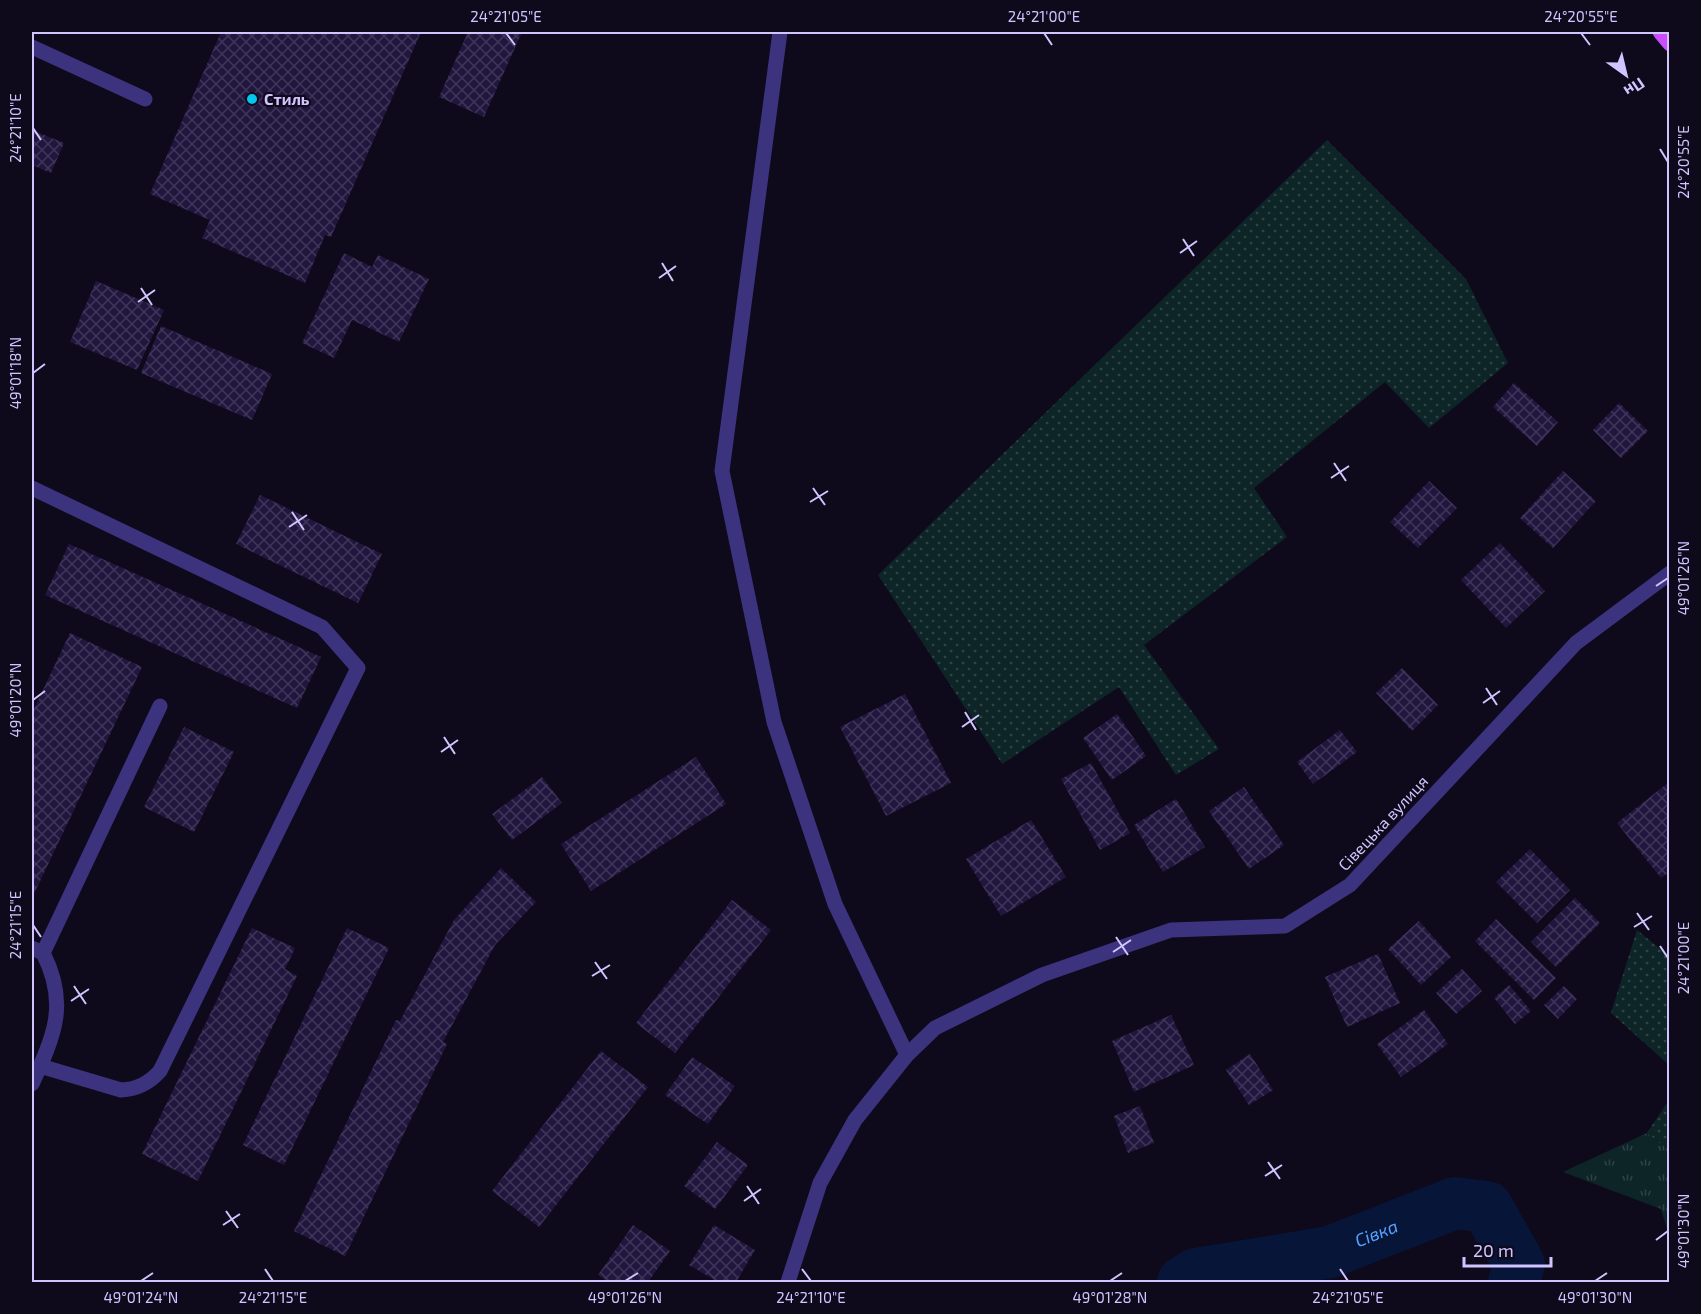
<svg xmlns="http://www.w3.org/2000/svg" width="1701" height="1314" font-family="'Exo 2',sans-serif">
<defs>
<pattern id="grass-tufts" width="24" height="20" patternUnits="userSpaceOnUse" patternTransform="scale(1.5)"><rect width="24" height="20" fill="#0d2526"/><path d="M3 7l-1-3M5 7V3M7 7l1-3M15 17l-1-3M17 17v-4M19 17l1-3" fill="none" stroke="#2f4347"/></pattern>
<pattern id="park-dots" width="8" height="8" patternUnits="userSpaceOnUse" patternTransform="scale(1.5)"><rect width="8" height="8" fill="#0d2526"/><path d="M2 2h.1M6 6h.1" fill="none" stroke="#2f4347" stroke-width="1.8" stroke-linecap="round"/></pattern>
<pattern id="building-cross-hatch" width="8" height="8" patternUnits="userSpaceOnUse" patternTransform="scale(1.5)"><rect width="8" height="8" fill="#21163d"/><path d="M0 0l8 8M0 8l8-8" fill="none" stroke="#40365a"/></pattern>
</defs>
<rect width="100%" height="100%" fill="#0e0a1c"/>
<path fill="url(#grass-tufts)" d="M1647,1133l22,17v85l-8,-26 -98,-37z"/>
<path fill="url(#park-dots)" d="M1327,140l139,139 42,84 -79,65 -44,-46 -131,106 33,49 -143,108 75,104 -43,26 -57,-88 -117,77 -124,-189z
M1637,930l32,26v109l-58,-52z
M1669,1100v50l-22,-17z"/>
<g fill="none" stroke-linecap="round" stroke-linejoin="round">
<path stroke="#071538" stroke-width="52" id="s1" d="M1183,1282l13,-8 134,-22 125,-49 32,4 32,57 -5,18"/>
</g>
<path fill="url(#building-cross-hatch)" d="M221,32h200l-90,205 -6,-2 -20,48 -103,-45 8,-18 -60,-26z
M468,32h54l-38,85 -45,-20z
M32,130l32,13 -13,30 -19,-8z
M344,253l28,14 6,-12 51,24 -30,63 -47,-22 -18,38 -32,-15z
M96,281l68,29 -27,60 -67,-28z
M161,326l111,48 -20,46 -111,-47z
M1514,383l44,39 -21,24 -44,-39z
M1619,403l29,28 -27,27 -28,-28z
M1563,471l33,30 -43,47 -33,-30z
M1429,481l28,27 -39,40 -28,-26z
M260,495l122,59 -24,49 -122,-59z
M1500,543l45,48 -39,37 -45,-48z
M69,544l252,113 -24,51 -252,-113z
M70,633l72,34 -110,231v-185z
M1402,668l36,37 -26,26 -36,-38z
M905,694l46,89 -65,33 -46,-89z
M1117,714l29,42 -34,24 -29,-42z
M184,727l50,25 -40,80 -50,-25z
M1340,730l17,22 -44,32 -16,-22z
M696,757l30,47 -135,87 -30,-47z
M1091,763l39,70 -30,17 -39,-71z
M542,777l20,26 -50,37 -20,-26z
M1668,783l2,2v87l-9,6 -44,-55z
M1244,787l40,58 -35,24 -40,-58z
M1176,799l29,48 -42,25 -29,-47z
M1031,820l35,57 -65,39 -35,-57z
M1530,849l40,41 -33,33 -41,-41z
M501,868l35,34 -41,43 -52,97 4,2 -102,212 -51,-25 102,-211 4,1 54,-101z
M1575,898l25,25 -44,44 -25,-25z
M732,900l39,30 -96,123 -39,-30z
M1496,919l60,59 -22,22 -59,-59z
M1419,921l32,36 -30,28 -33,-36z
M252,928l43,20 -10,21 12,7 -99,205 -56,-27z
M347,928l42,20 -105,217 -41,-20z
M1378,954l22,49 -53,24 -22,-50z
M1462,969l20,22 -26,23 -20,-21z
M1509,985l22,26 -16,13 -21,-26z
M1564,986l13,13 -19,20 -14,-14z
M1424,1010l24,34 -47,33 -24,-33z
M1171,1015l23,50 -60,27 -22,-51z
M601,1051l47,36 -109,140 -47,-36z
M1250,1054l23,36 -24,15 -23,-35z
M692,1057l43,29 -27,38 -43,-29z
M1140,1106l14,37 -26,10 -14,-37z
M717,1142l31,23 -33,44 -31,-23z
M633,1225l37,26 -22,31h-39l-11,-7z
M714,1225l41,25 -19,32h-18l-29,-17z"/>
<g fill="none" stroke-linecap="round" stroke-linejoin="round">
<path stroke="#3b337d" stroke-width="15" d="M780,32l-58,439 52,251 61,182 72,151
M32,47l113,52
M32,488l290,139 36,41 -198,403c-11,12 -22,18 -39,19l-81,-24
M32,948l11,5c26,51 11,83 -11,131
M43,953l117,-247"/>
<path stroke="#3b337d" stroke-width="15" d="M788,1282l32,-99 35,-63 52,-65 28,-27 107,-53 129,-45 114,-4 65,-41 226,-242 94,-70"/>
<path stroke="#c94cff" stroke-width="15" d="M1660,32l10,12"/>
</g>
<path fill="none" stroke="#d0c5ff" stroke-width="2" d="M506,33l9,12M1044,33l8,12M1581,33l9,12M33,128l8,12M1660,149l8,13M1183,239l11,17M1180,253l17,-12M662,263l11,18M659,278l17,-12M141,288l11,17M138,302l17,-12M33,373l12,-9M1334,463l12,18M1331,478l18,-12M813,488l12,17M810,502l18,-11M292,512l12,18M289,527l18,-12M1656,586l12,-8M1486,688l11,17M33,700l12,-9M1483,703l17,-12M965,712l11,18M962,727l17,-12M444,737l11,17M441,752l17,-12M1637,913l12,17M33,925l8,12M1634,927l18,-11M1116,937l12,18M1660,946l8,12M1113,952l18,-12M595,962l12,17M592,976l18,-11M74,986l12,18M71,1001l18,-12M1268,1162l12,17M1265,1176l17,-11M747,1186l12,18M744,1201l17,-12M226,1211l12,17M223,1225l17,-11M1656,1240l12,-9M265,1269l8,12M802,1269l9,12M1340,1269l8,12M141,1281l12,-8M625,1281l13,-8M1110,1281l12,-8M1595,1281l12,-8"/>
<circle fill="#00c6f0" stroke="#0e0a1c" stroke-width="2" cx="252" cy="99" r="6"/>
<g text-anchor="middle" stroke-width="4.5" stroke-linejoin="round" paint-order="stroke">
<g font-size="16" font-weight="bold" fill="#d0c5ff" stroke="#0e0a1c" text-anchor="start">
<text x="264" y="105">Стиль</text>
</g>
<g font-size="16" fill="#d0c5ff" stroke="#0e0a1c">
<text transform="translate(1383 823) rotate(-47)" y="6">Сівецька вулиця</text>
</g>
<g font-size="18" font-style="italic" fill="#53a2ff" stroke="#0e0a1c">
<text dy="6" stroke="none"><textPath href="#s1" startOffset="201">Сівка</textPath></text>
</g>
</g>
<rect width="1701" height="1314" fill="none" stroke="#0e0a1c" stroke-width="66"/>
<g transform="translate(1626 75) rotate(146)" stroke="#0e0a1c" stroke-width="4.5" paint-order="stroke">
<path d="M0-4.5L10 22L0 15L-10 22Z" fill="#d0c5ff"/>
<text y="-9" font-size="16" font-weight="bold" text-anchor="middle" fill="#d0c5ff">Пн</text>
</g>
<path d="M1464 1257v9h87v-9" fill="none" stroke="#d0c5ff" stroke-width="3"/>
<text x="1473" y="1257" font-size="18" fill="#d0c5ff" stroke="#0e0a1c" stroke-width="4.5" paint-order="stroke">20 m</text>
<rect x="33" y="33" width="1635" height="1248" fill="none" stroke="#d0c5ff" stroke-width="2"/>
<g font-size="15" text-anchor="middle" fill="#d0c5ff">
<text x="506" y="22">24°21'05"E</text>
<text x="1044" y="22">24°21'00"E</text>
<text x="1581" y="22">24°20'55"E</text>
<text transform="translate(16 128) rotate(-90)" y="5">24°21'10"E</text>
<text transform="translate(1684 162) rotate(-90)" y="5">24°20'55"E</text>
<text transform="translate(16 373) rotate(-90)" y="5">49°01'18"N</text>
<text transform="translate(1684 578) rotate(-90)" y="5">49°01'26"N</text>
<text transform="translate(16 700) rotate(-90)" y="5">49°01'20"N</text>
<text transform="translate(16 925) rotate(-90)" y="5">24°21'15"E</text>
<text transform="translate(1684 958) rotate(-90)" y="5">24°21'00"E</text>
<text transform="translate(1684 1231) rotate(-90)" y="5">49°01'30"N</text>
<text x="141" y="1303">49°01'24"N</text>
<text x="273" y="1303">24°21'15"E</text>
<text x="625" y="1303">49°01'26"N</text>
<text x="811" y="1303">24°21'10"E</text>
<text x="1110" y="1303">49°01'28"N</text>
<text x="1348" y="1303">24°21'05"E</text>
<text x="1595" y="1303">49°01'30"N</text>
</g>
</svg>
